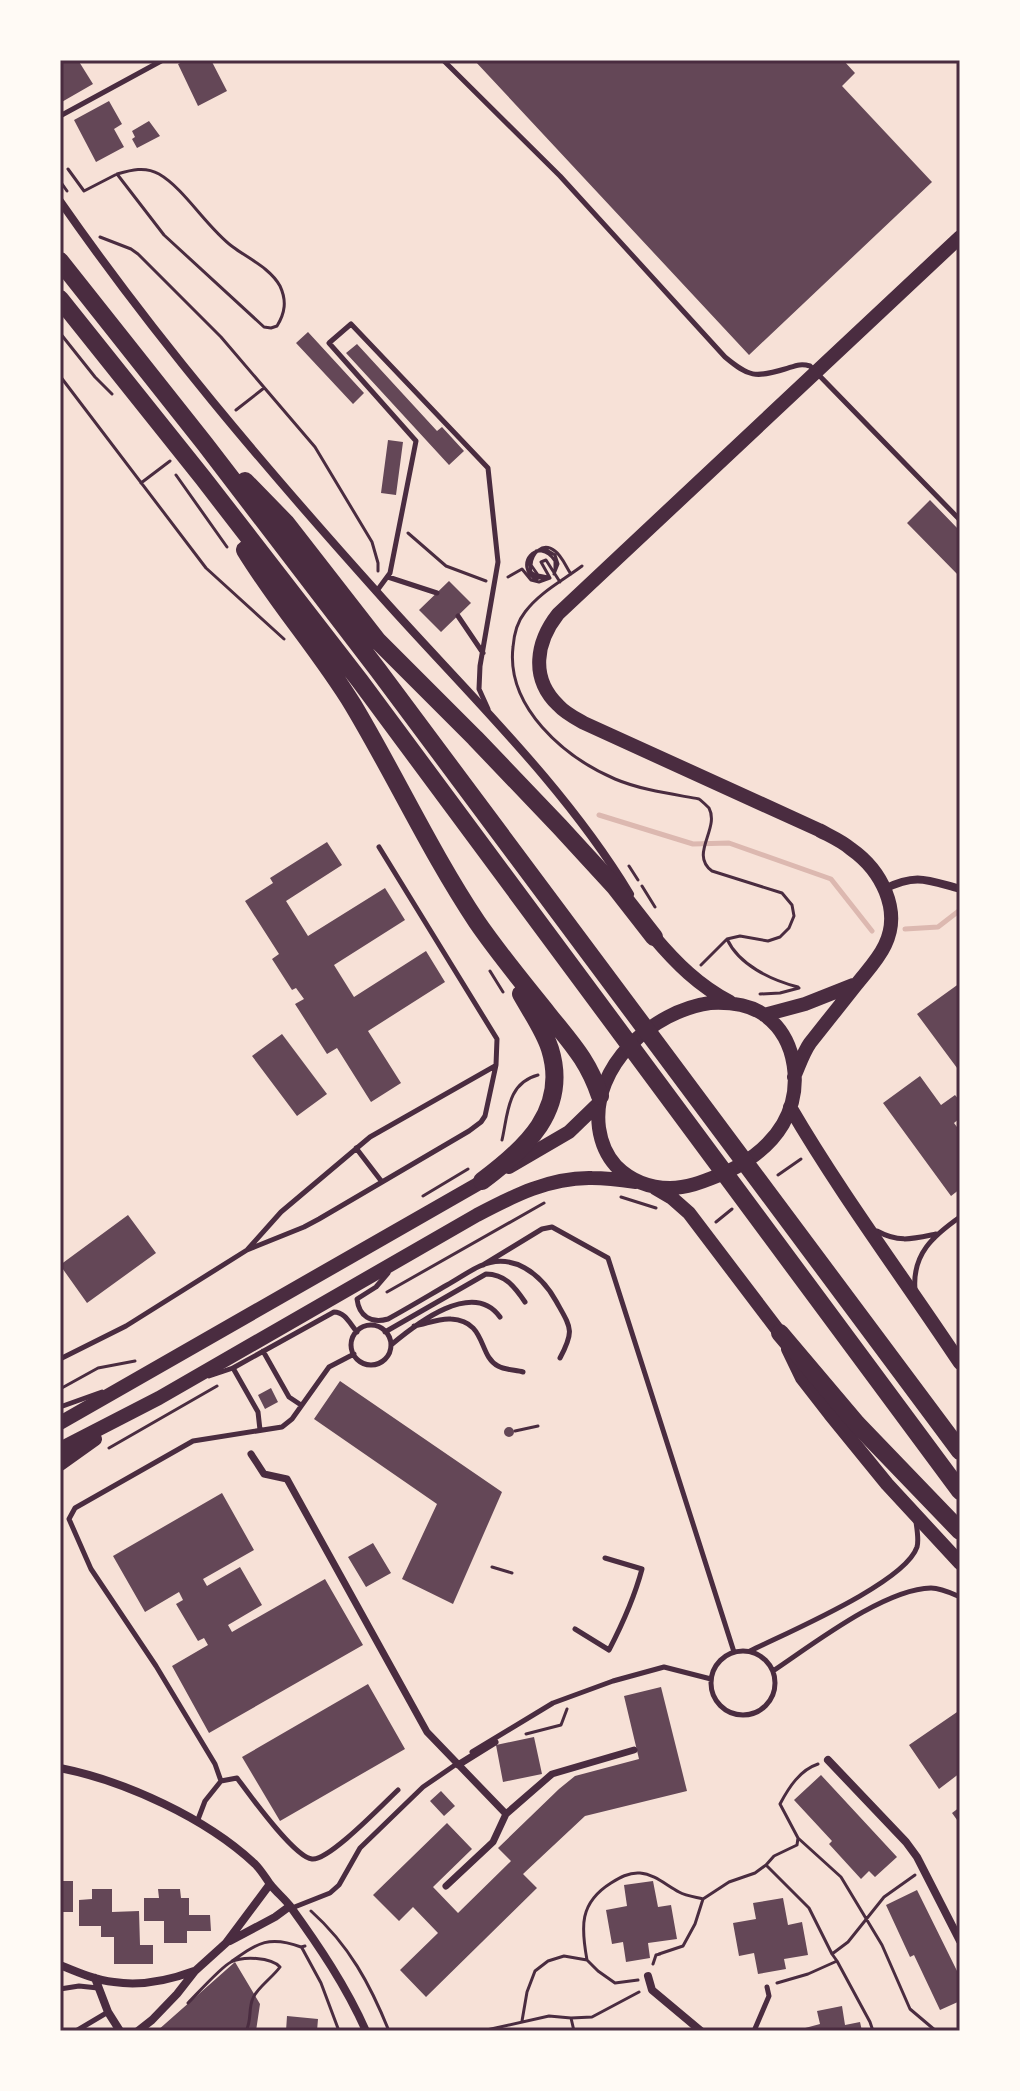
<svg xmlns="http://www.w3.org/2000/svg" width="1020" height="2091" font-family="Manrope,sans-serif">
<rect width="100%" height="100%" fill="#f7e1d7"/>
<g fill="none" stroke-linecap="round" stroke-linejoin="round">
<path stroke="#dcb8b0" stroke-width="5" d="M599,815l94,29 36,-1 102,36 41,52
M905,929l33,-2 22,-17"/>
</g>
<path fill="#644757" d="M60,60h18l15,24 -33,19z
M186,60h25l16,31 -29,15 -20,-42z
M474,60h369l12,13 -13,13 90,96 -183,173z
M109,101l13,23 -8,5 10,18 -28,15 -22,-42z
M149,121l11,15 -23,12 -5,-9 3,-2 -3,-6z
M308,332l56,61 -11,11 -57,-61z
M357,344l80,87 5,-4 22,24 -15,14 -103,-112z
M388,440l15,2 -7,53 -15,-2z
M930,500l30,31v46l-53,-54z
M449,581l22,22 -30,29 -22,-22z
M327,842l15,23 -56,36 22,35 77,-48 20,32 -71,45 20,32 72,-46 19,31 -77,49 33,52 -30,19 -34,-54 -10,6 -32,-50 9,-5 -8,-11 -4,2 -20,-31 7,-5 -34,-53 28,-18 -3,-5z
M960,983v89l-43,-58z
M282,1034l45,60 -30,22 -45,-60z
M920,1076l21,29 14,-10 5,6v17l-6,5 6,8v58l-9,7 -68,-93z
M128,1215l28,38 -69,50 -27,-38z
M340,1381l162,111 -49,112 -51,-25 35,-75 -123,-85z
M271,1388l7,14 -13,7 -7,-14z
M504 1432a5 5 0 1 1 10 0a5 5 0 1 1-10 0Z
M222,1493l32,57 -51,29 4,7 33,-19 22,38 -34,20 4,7 93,-53 38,66 -154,88 -37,-67 36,-21 -4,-7 -6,3 -22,-37 7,-4 -4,-8 -34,20 -32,-56z
M373,1543l18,30 -25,14 -18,-30z
M368,1684l37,65 -125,72 -38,-64z
M661,1687l26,104 -102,25 -62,58 14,14 -111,109 -26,-27 38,-37 -25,-26 -14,14 -26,-26 74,-72 25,26 -39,38 25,26 53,-52 -13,-13 61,-59 16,-13 64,-17 -15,-63z
M960,1710v63l-21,16 -30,-44z
M534,1737l8,37 -39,8 -7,-37z
M821,1775l76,82 -22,20 -6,-6 -8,8 -32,-35 3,-3 -38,-41z
M441,1791l14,15 -11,10 -14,-15z
M960,1807v17l-8,-11z
M60,1881h13v31h-13z
M653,1881l5,26 13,-2 6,34 -29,4 2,15 -24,4 -3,-20 -11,2 -6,-34 21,-4 -3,-21z
M92,1889h20v23l27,-1 1,34h13v19h-39v-27h-13v-11h-22v-26l13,-1z
M158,1889h22l1,9h8v17h21l1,16h-24v12h-23v-22h-20v-23h15z
M917,1890l43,87v24l-20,9 -26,-55 -4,2 -24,-52z
M783,1898l5,27 14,-3 6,33 -24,4 2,10 -28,5 -4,-21 -15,3 -6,-33 23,-4 -3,-16z
M235,1962l25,42 -4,27h-99z
M842,2006l3,19 15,-3 2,9h-68l26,-7 -3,-13z
M287,2016l31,3 -1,12h-31z"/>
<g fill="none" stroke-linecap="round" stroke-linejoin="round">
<path stroke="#4a2c40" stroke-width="3" d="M68,169l16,22 33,-17 47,61 100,92 7,1 6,-2c8,-13 10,-25 3,-40 -10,-18 -31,-27 -47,-39 -26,-19 -48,-58 -74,-73 -14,-8 -28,-4 -42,0
M60,181l7,10
M100,237l31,12 7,5 83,83 94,110 57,95 6,21v8
M60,333l35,44 17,17
M60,376l146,192 78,71
M236,410l28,-22
M176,475l51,72
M141,483l29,-22
M408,533l38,33 40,15
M582,566c-20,15 -42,26 -57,46 -8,10 -11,22 -12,35 -7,60 51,110 102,132 26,11 57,15 84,20 2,1 9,8 10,9 11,21 -20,46 3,63l70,22 10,12 2,11 -5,12 -9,9 -12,4 -28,-5 -13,3 -26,26
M508,577l14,-8 9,11 8,2 11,-4 -9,-16 5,-2 14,22
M548,577l-10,-2 -7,-10c1,-11 11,-24 24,-14 7,5 11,16 16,23
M546,578h-7l-8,-6 -2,-10 7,-11 9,-2 10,6 3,9 -4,10
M537,580c-25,-14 1,-45 18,-19v10
M629,866l9,14
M642,886l13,21
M727,939c12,26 44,41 71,48
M490,971l13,21
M760,994l20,-1 19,-5
M502,1140c6,-26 5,-57 36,-65
M778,1175l23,-16
M423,1196l45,-27
M621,1197l35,11
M716,1222l16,-13
M387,1292l157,-89
M60,1389l38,-21 37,-7
M515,1431l23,-5
M109,1448l108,-62
M492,1567l20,6
M526,1734l35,-9 6,-16
M798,1838l43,39 41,68 28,64 26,22
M766,1865l8,-9 23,-11 1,-7 -18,-34c9,-17 20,-34 38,-40
M311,1911c38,34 59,73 78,120
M302,1948l19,35 18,48
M659,1954l24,-8 12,-22 8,-25
M832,1954l16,-12 36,-45 31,-22
M587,1960c-6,-33 -8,-57 24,-77 8,-5 18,-11 29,-10 14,1 26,12 39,19 7,4 16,5 24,7l26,-17 26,-9 11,-8 43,43 23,46 5,7 33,61 3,9
M232,1961c26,-18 37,-26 69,-14l4,-1
M653,1964l3,-9 4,-1
M777,1983l31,-9 29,-13
M188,2003c9,-9 33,-36 43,-41 12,-6 40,-5 49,5 -7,10 -23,21 -27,31 -5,11 -1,22 -7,33
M522,2021l5,-29 8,-21 13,-10 16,-5 23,4 11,11 17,12 23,-3
M482,2031l67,-15 22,2
M574,2031l-3,-13 21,-1 47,-25"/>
<path stroke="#4a2c40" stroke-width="5" d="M443,60l117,116 165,181c24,20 30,21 60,12 10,-3 15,-6 25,-3l150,154
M60,116l103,-56
M388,577l49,16
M376,592l14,-19 26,-132 -87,-98 22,-19 137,144 10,94 -18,104 -1,23 9,20
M458,616l25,37
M356,1148l26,34
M877,1231c22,12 35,8 59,3
M248,1249l33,-37 89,-75 125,-71
M483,1265l59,-36 10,-2 56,31 126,394
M388,1273l-12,14 -19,12c2,17 14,25 31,20 20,-11 40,-23 59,-34 11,-6 22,-14 33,-19 32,-15 61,8 76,35 15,27 19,29 4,57
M915,1290c-3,-36 18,-54 45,-73
M351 1345a20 20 0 1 1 40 0a20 20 0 1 1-40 0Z
M414,1326c12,-2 25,-8 37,-7 36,2 27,37 47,47 7,4 18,4 25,6
M385,1332l101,-58c19,0 29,13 39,28
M391,1345c25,-21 82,-66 109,-28
M263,1351l26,46 12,8
M60,1359l66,-33 121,-76 57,-23 15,-8 150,-88 12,-9 4,-6 11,-51 1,-26 -118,-192
M233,1368l25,44 2,18
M209,1376l24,-8 101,-56c11,0 16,12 23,20
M60,1407l42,-15
M575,1629l34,21c14,-27 25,-51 33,-81l-37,-11
M711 1683a32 32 0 1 1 64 0a32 32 0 1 1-64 0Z
M750,1651c36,-18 155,-68 167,-104 2,-7 0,-18 -1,-25
M773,1671c39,-26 111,-82 158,-83 10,0 20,5 29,9
M472,1752l81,-49 60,-22 51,-14 47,12
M221,1781l-6,-17 -59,-98 -65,-97 -22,-50 6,-11 118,-67 89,-14 10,-8 37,-52 25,-13
M197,1822l8,-21 16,-20 16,-3c12,16 57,79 75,81 17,2 71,-55 86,-69
M292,1908l38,-15 9,-8 21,-37 63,-61 35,-24
M60,1989l19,-3 19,2
M76,2031l32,-19
M754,2031l15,-35 -2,-9"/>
<path stroke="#4a2c40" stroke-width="7" d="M251,1454l13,20 23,5 140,253 79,82 46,-40 82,-24
M458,1765l37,-23
M446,1886l47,-44 13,-28"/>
<path stroke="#4a2c40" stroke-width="8" d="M60,201c96,138 205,266 317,391 86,97 186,191 253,302
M884,889c33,-16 43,-9 76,0
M828,1760l78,82 11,15 43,84
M60,1768c65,13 146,50 195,96 6,6 10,13 15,20 6,8 14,14 20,22 29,40 56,80 76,125
M230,1941l45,-24 15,-11
M60,1965c17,7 35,15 54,17 26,4 56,-2 80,-11
M648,1976l4,14 49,41
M95,1978l13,34 12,19
M138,2031l14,-11 25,-26 18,-23 31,-28 44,-59"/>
<path stroke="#4a2c40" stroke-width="14" d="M788,1349l14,29 28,36 57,70 73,79"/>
<path stroke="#4a2c40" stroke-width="14" d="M654,937c22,26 45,49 76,65
M710,1003c18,-1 38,1 53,11 35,24 40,75 20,110 -14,24 -40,42 -66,52 -15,6 -30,12 -47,12 -21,0 -39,-7 -54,-22 -10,-11 -15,-24 -17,-38 -8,-62 54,-117 111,-125z
M764,1015l41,-11 48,-19
M794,1077c5,-11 9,-24 16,-34 15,-19 31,-39 46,-58 10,-13 22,-25 29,-40 17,-35 -4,-75 -34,-96 -9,-8 -21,-13 -32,-19l-235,-107c-9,-5 -19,-10 -26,-18 -28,-27 -22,-63 0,-91l402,-377
M790,1107c52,89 113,170 170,256
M509,1167l60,-35 30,-29
M655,1188l17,10 17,15 91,120
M60,1423l430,-246
M60,1449l99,-51 318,-183c36,-19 73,-38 115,-37 15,0 30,2 44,4
M60,1464l35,-25"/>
<path stroke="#4a2c40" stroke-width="18" d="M60,261l145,183 173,226 582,781
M60,299l143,179 157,203 600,810
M245,481l41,42 91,117 98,98 85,89 55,60 39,50
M245,550c33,54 75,101 108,155 43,72 78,148 124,217 22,32 47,62 71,92 23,29 40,46 52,82
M482,1181c43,-32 87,-71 68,-132 -6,-19 -19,-37 -29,-55
M780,1333l77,91 103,107"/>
</g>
<rect width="1020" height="2091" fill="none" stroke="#fffaf5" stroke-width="124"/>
<rect x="62" y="62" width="896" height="1967" fill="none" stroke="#4a2c40" stroke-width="3"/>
</svg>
